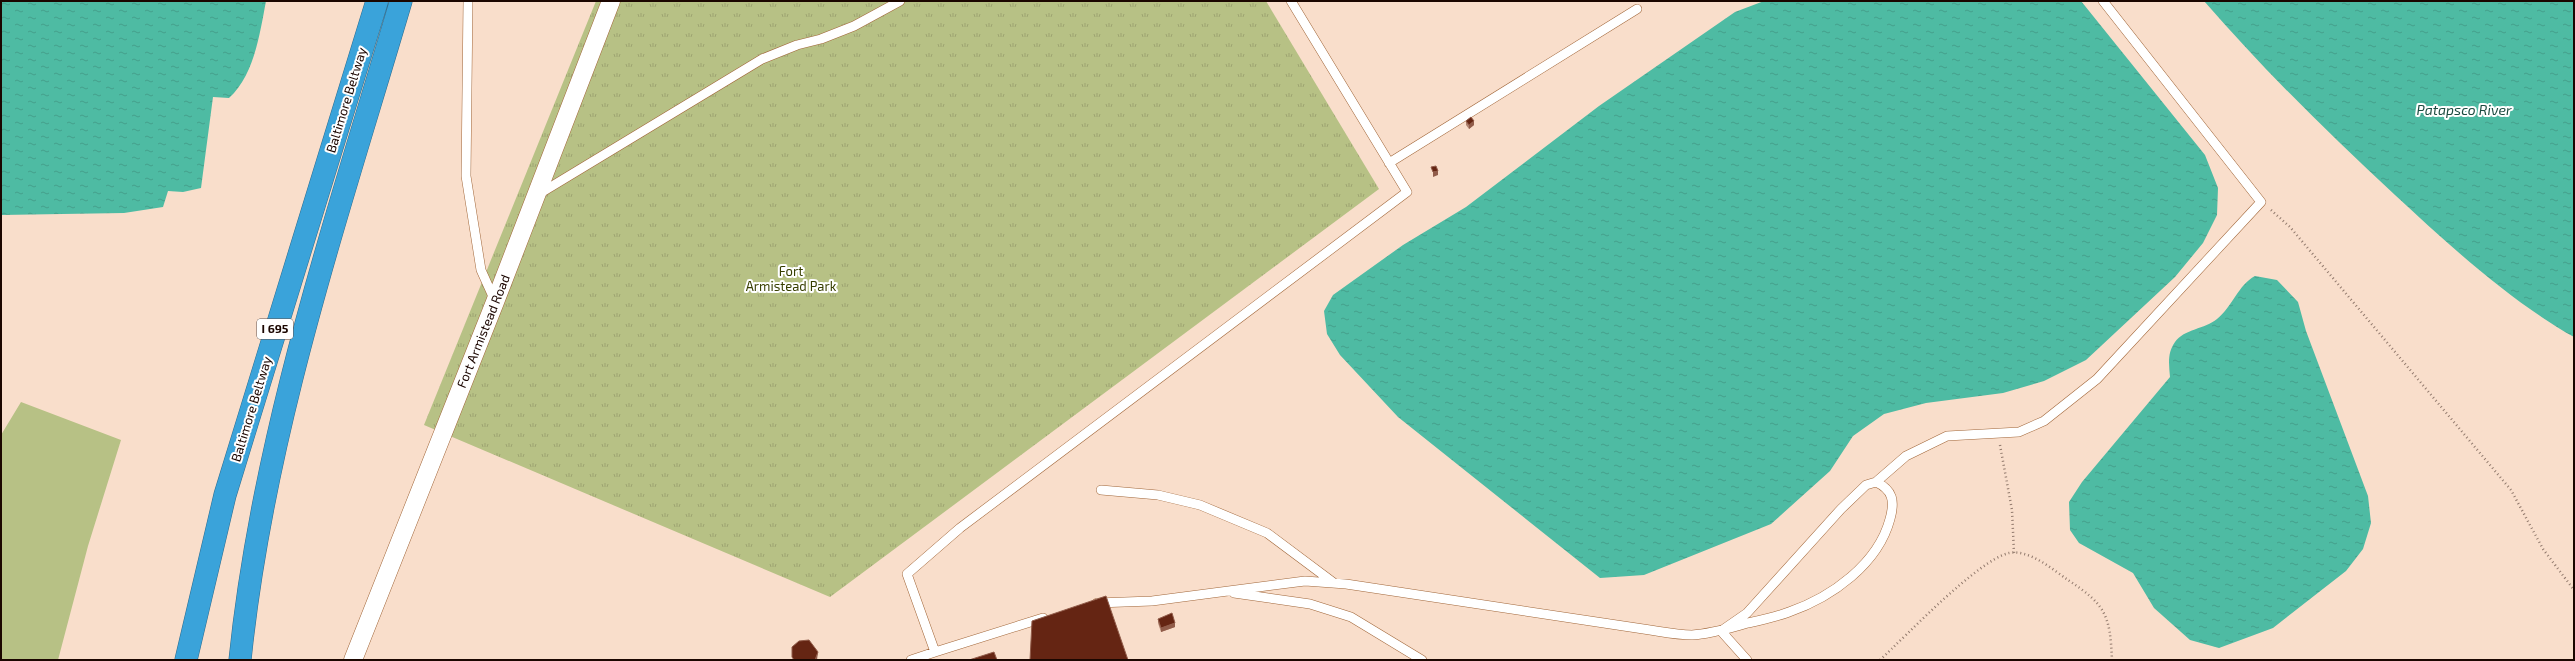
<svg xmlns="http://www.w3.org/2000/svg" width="2575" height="661" font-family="'Exo 2',sans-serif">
<defs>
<pattern id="park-tufts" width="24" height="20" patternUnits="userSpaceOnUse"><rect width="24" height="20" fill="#b7c185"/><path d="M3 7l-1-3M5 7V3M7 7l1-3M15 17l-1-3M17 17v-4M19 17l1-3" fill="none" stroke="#9da471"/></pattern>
<pattern id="water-ripples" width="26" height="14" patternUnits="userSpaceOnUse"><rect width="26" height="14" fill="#4ebba3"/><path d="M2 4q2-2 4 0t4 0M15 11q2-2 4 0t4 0" fill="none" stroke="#449f8b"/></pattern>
</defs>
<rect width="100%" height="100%" fill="#f9decb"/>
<path fill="#b7c185" d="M21,402l100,38 -33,106 -30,114h-57v-225z"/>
<path fill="url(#park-tufts)" d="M596,1h670l113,188 -549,408 -406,-172z"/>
<path fill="url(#water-ripples)" d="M1,1h265c-6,32 -12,75 -37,97l-16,-1 -12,91 -18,4 -15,-1 -5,16 -39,6 -123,2z
M1764,1h317l124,154 13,33 -1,27 -14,28 -28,34 -89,83 -42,21 -41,12 -77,10 -42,11 -31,22 -23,35 -59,53 -127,51 -44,3 -202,-161 -58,-62 -13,-21 -3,-23 9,-16 70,-50 63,-38 133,-101 136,-94z
M2204,1h370v336c-64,-36 -125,-92 -179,-142 -67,-62 -132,-126 -191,-194z
M2255,276l22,4 21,22 8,29 62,165 3,27 -8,26 -17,22 -73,57 -54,20 -29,-8 -36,-32 -21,-35 -54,-30 -9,-13 -1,-28 13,-20 88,-105c-1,-12 -3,-24 5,-35 9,-13 30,-13 42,-23 16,-13 21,-34 38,-43z"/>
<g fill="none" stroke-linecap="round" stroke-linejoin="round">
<g stroke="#a16639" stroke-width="10">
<path id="lane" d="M468,1l-2,175 15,94 14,31
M1389,163l248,-154
M539,194l223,-135 35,-14 24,-6 33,-13 46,-25
M1876,482l30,-26 41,-20 72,-4 25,-11 53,-42 164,-177 -158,-201
M1101,490l57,5 42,10 67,28 67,50
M1234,593l76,11 41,13 71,43
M1097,603l55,-2 153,-20 41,3 304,46c13,2 28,5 42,5 19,-1 38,-7 56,-12 14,-3 28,-6 41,-11 43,-15 89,-48 101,-93 5,-18 3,-29 -14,-37l-10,3 -25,24 -94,104 -26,18
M1043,618l-108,34 -28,-78 53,-46 447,-336 -116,-191
M1721,631l26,29
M911,660l24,-8"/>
</g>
<g stroke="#a16639" stroke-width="19">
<path id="street" d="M353,660l142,-358 116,-301"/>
</g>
<g stroke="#2f6c8e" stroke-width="23">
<path id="highway" d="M186,660l39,-165 152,-494
M240,660c23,-226 97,-442 161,-659"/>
</g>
<path stroke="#927a6d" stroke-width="2.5" stroke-dasharray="1 3" stroke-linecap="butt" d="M2271,210l19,17 221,263 32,59 31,41
M2000,445l12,65 2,43
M1880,660c26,-24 98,-100 129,-107 20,-4 43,16 59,27 38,25 42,35 44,80"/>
<use href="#lane" stroke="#fff" stroke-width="9"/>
<use href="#street" stroke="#fff" stroke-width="18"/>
<use href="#highway" stroke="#3aa3da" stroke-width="22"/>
</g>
<path fill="#af826f" d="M1466,121l8,4 -5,4 -3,-4z
M1158,619l17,8 -14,5 -3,-9z"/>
<path fill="#915c4a" d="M1474,121v4l-5,4v-4z
M1438,171v4l-5,2v-5z
M1175,623v4l-14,5v-4z
M818,652l-1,8h-2z"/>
<path fill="#652513" stroke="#915c4a" d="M1471,117l3,4 -5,4 -3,-4z
M1436,166l2,5 -5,1 -2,-5z
M1106,596l22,64h-98l2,-39z
M1172,613l3,10 -14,5 -3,-9z
M809,640l9,12 -3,8h-21l-2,-3v-10l7,-6z
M994,652l3,8h-28z"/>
<g text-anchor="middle" stroke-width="4" stroke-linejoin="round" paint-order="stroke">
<rect fill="#fff" stroke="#5f514c" stroke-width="1" x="257" y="319" width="36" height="20" rx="3"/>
<g font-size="12" font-weight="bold" fill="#1b0600">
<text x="275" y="333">I 695</text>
</g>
<g font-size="13" fill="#1b0600" stroke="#fff">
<text transform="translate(346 100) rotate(-73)" y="5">Baltimore Beltway</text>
<text transform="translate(483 331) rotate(-68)" y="5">Fort Armistead Road</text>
<text transform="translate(251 409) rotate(-73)" y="5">Baltimore Beltway</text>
</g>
<g font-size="13" fill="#373e00" stroke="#fff">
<text x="791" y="276">Fort<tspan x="791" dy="15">Armistead Park</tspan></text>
</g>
<g font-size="14" font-style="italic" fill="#1d4c41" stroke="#fff">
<text x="2464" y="115">Patapsco River</text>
</g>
</g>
<rect width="2575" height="661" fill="none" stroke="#1b0600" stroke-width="4"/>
</svg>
